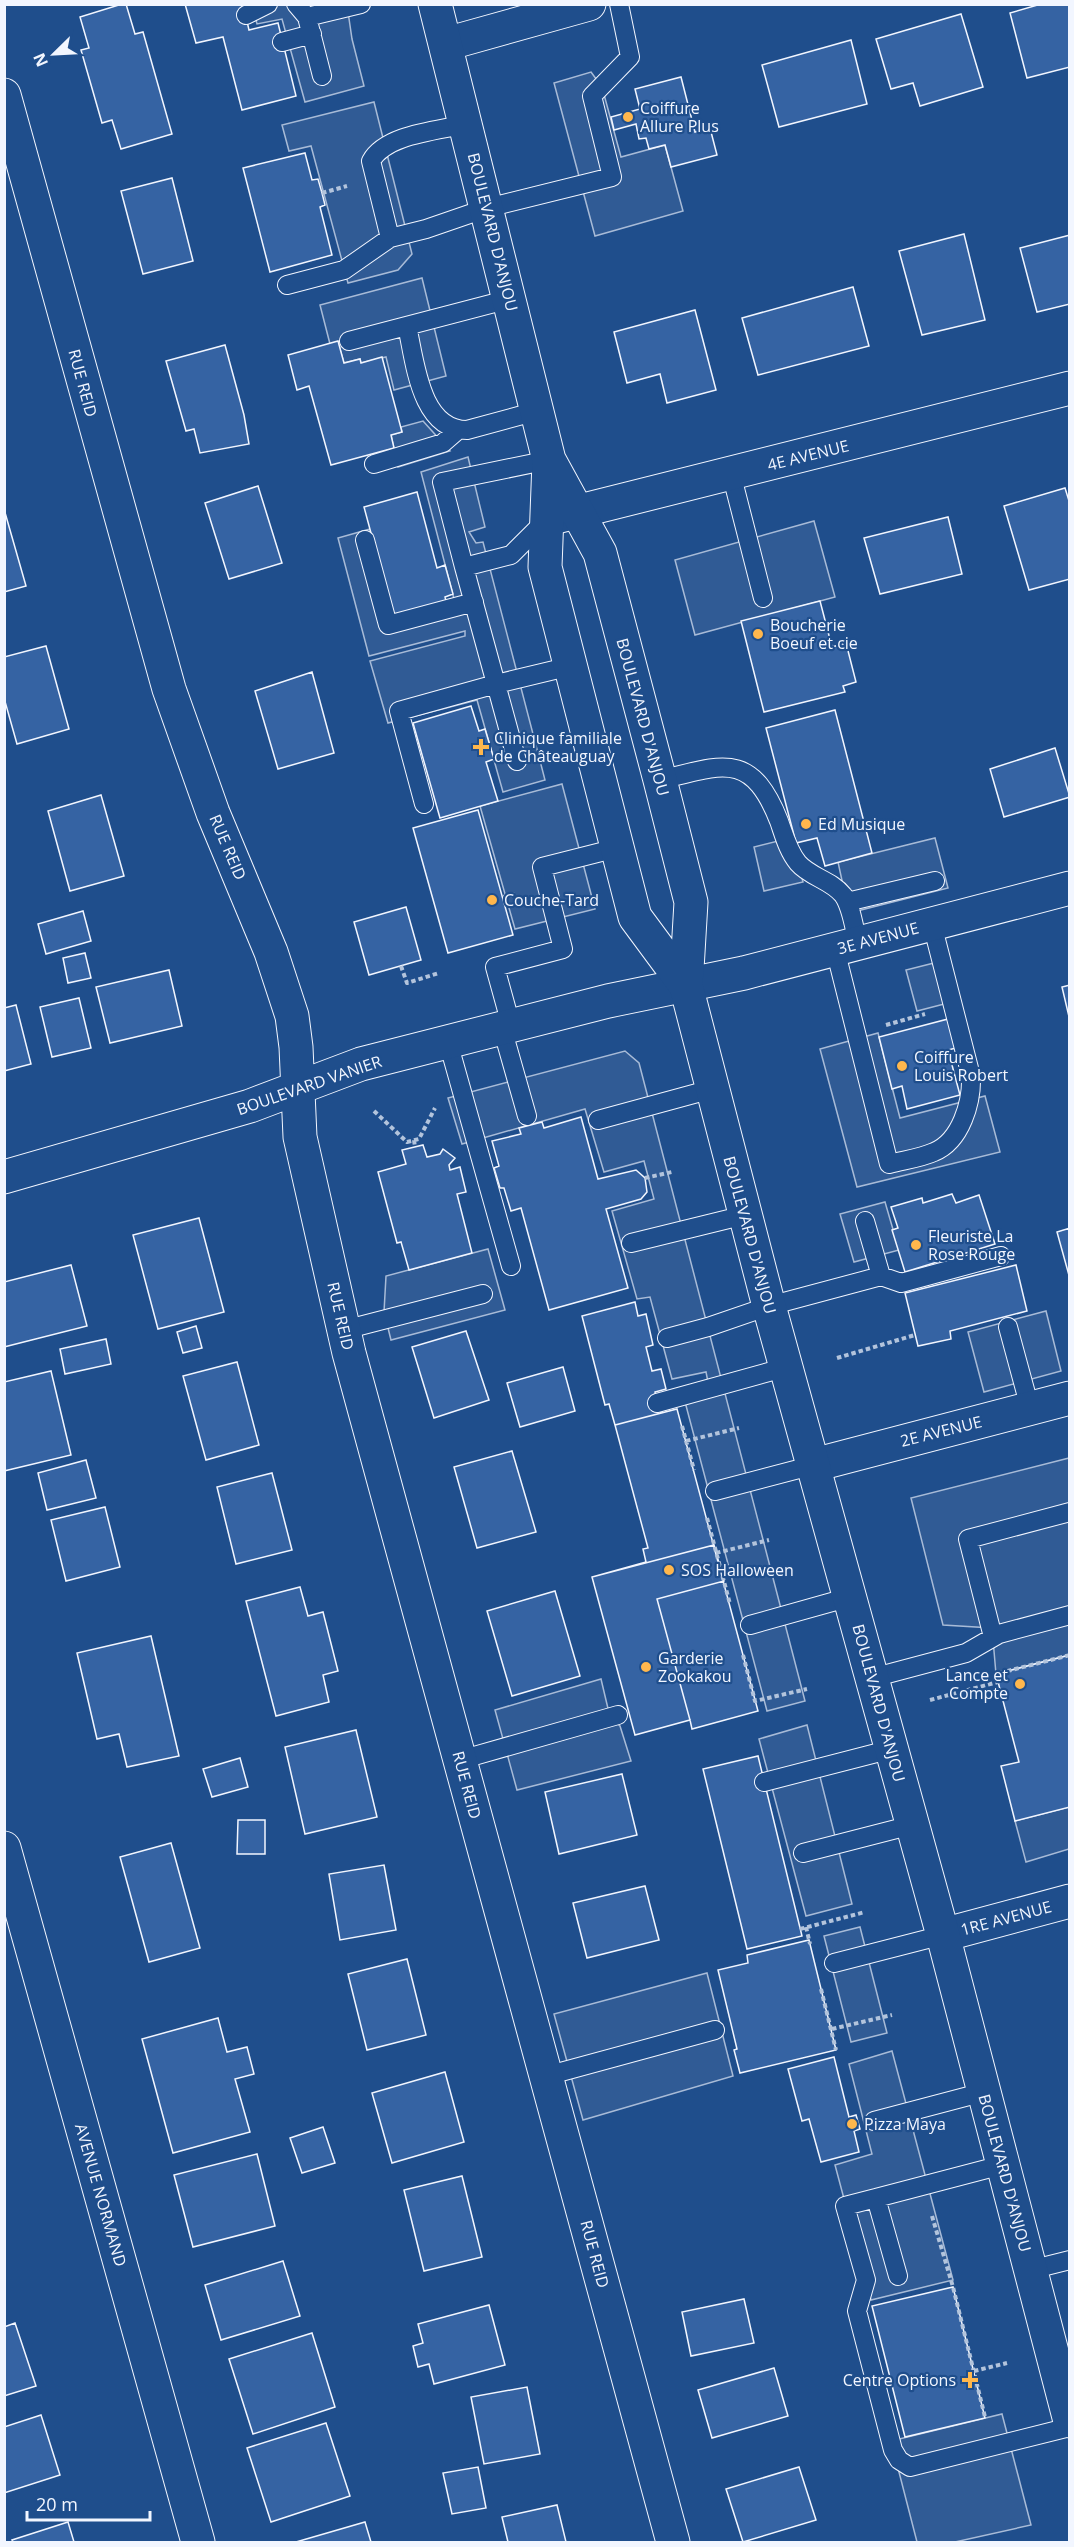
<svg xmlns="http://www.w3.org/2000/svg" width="1074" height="2547" font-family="'Open Sans',sans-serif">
<rect width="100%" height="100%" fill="#1f4e8c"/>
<path fill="#305b95" stroke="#a8bbd7" stroke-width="1.5" d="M252,5h95l5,34 12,47 -59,16 -23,-83 -25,5z
M591,72l11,15 19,70 44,-12 18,66 -88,25 -41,-153z
M374,102l38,152 -14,16 -50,13 -37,-137 -22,5 -7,-26z
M422,278l24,98 -52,14 -8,-33 -25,6 -1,-4 -16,4 -6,-21 -8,2 -10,-39z
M423,421l27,30 -52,16 -7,-32 11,-3 -1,-5z
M468,457l17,70 -16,5 7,11 7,-1 62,238 -42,12 -26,-92 -89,23 -18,-62 95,-25v-5l-96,25 -31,-118 32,-9 23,86 61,-16 -33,-127z
M814,521l21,76 -140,38 -20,-75z
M562,784l33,125 -80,20 -35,-123z
M935,838l13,50 -99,25 -11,-51z
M786,839l12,24 5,19 -39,9 -10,-44z
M942,961l10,41 -35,9 -11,-41z
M878,1033l22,85 85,-22 15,56 -143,35 -37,-138z
M625,1051l14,12 166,638 -38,10 -83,-313 26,-6 -4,-20 -34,7 -22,-82 -13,2 -25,-88 42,-12 -10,-38 -40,11 -19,-63 -123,35 -14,-46z
M885,1202l14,48 -45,12 -14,-48z
M488,1249l17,61 -114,30 -7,-28 2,-36z
M1046,1311l15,60 -77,21 -16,-60z
M1069,1458v197l-73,19 -4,-46 -49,-3 -32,-127z
M601,1679l9,38 10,9 11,35 -114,29 -22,-80z
M807,1725l45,179 -46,12 -47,-177z
M1069,1807v42l-43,13 -11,-41z
M860,1927l27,106 -36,9 -27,-106z
M707,1973l26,103 -150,44 -29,-106z
M892,2051l61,229 -82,20 -36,-135 37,-11 -23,-90z
M1002,2414l29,111 -76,17h-38l-26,-101z"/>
<path fill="#3563a3" stroke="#f2f6ff" stroke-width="1.5" d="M122,4h4l9,30 8,-2 29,102 -51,15 -9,-29 -10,3 -21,-73 8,-2 -9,-31z
M185,4h58l6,26 29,-7 18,73 -54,14 -19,-73 -27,6z
M1041,4h29v63l-43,11 -17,-65z
M961,14l22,73 -63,19 -7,-23 -22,6 -15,-50z
M851,40l16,64 -88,23 -17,-62z
M681,77l14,55 15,-4 7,27 -46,12 -6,-22 -16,4 -3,-11 -7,1 -3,-15 -22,6 -3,-13 29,-8 -5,-20z
M305,153l7,27 6,-1 4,14 3,12 -5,2 12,48 -62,17 -27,-104z
M172,178l21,83 -50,13 -22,-83z
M964,234l21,86 -63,15 -23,-84z
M1070,235v69l-33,8 -17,-64z
M853,287l16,59 -111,29 -16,-57z
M695,310l21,80 -49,13 -7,-29 -33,9 -13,-51z
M338,341l6,22 16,-4 1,4 21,-6 20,75 -11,3 3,13 -63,17 -22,-79 -12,4 -9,-35z
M225,345l19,70 5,29 -49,9 -6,-24 -8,2 -20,-70z
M258,486l24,77 -53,16 -24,-76z
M1065,488l5,16v75l-41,11 -25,-84z
M417,492l20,76 8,-3 8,29 -8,3 1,4 -53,14 -29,-108z
M4,509l22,77 -22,6z
M948,517l14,57 -82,20 -16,-56z
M820,601l12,46 14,-4 10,39 -13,4 2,6 -81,20 -23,-91z
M46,646l23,83 -52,15 -13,-46v-41z
M312,672l22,81 -56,16 -23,-78z
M471,706l8,25 6,-2 9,30 -8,3 12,39 -58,17 -27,-95z
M835,710l37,143 -47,13 -8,-28 -21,5 -30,-115z
M1055,748l15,49 -66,20 -14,-48z
M101,795l23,81 -54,15 -22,-80z
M478,810l35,125 -65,18 -35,-125z
M406,907l15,53 -52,15 -15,-53z
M83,911l8,30 -45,13 -8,-30z
M85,953l6,25 -23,5 -5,-25z
M169,970l13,56 -72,17 -14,-56z
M1070,985v36l-8,-34z
M79,998l12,50 -39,9 -12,-50z
M16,1005l15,59 -27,7v-63z
M948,1019l8,29 -8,2 12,45 -53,14 -5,-23 -10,3 -13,-52z
M581,1117l17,62 38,-9 9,8 2,14 -6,7 -35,10 22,79 -79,22 -28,-102 -10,3 -7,-23h-4l-6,-20 5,-2 -7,-25 29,-7 -2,-6 23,-6 2,6z
M423,1145l4,12 13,-3 3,-5 12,9 -6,7 1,5 10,-3 6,25 -9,2 15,59 -63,17 -8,-28 -4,1 -19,-71 28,-8 -4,-14z
M952,1194l4,9 23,-8 16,49 -90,28 -13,-42 6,-2 -7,-21 31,-9 1,5z
M199,1218l25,94 -66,17 -25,-94z
M1070,1228v51l-13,-47z
M71,1265l16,61 -83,21v-65z
M1016,1265l11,46 -77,20 1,8 -33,7 -13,-53z
M635,1302l3,14 8,-2 7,31 -7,2 6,24 9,-2 5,20 -11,3 6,21 -46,12 -6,-21 -4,1 -23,-89z
M196,1326l6,22 -19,5 -6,-21z
M466,1331l23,69 -55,18 -22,-71z
M106,1339l5,25 -46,10 -5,-25z
M237,1362l22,83 -53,15 -23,-84z
M563,1367l12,44 -55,16 -13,-44z
M51,1371l20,84 -67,16v-89z
M677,1409l81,302 -66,18 -2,-9 -55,15 -43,-158 54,-15 -3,-13 5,-1 -33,-123z
M512,1451l24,81 -59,16 -23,-81z
M86,1460l10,38 -49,12 -9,-37z
M272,1473l20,77 -56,14 -19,-77z
M105,1507l15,60 -54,14 -15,-61z
M714,1545l10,36 -67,18 33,121 -55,15 -43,-158z
M300,1587l8,29 15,-4 15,59 -15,4 6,27 -53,14 -30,-115z
M555,1591l25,85 -68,20 -25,-85z
M151,1636l28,120 -52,11 -8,-33 -22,5 -20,-86z
M1070,1655v152l-55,14 -14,-55 18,-4 -23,-88z
M356,1730l21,87 -72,17 -20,-87z
M758,1756l44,180 -55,13 -44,-180z
M240,1758l8,29 -36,10 -9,-28z
M622,1774l15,61 -78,19 -14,-62z
M238,1820h27v34h-28z
M171,1843l29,105 -51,14 -29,-105z
M384,1865l12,65 -56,10 -11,-66z
M645,1886l14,54 -72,18 -14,-55z
M809,1940l27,110 -96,23 -6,-23 3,-1 -19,-79 30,-7 -1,-8z
M407,1959l19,76 -59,15 -19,-76z
M218,2018l9,34 20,-5 7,27 -19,5 15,53 -77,21 -31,-114z
M834,2057l15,60 7,-2 4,14 -6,2 5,21 -38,10 -12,-43 -7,2 -14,-52z
M445,2072l19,70 -72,21 -20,-70z
M323,2127l12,36 -33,10 -12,-35z
M257,2154l18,72 -82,21 -19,-72z
M462,2176l20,81 -58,14 -20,-81z
M283,2261l17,55 -79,24 -16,-55z
M953,2287l32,131 -80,19 -33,-131z
M744,2299l10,44 -63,13 -9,-44z
M489,2305l16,60 -71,19 -5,-20 -11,3 -5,-21 10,-3 -5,-19z
M15,2323l21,63 -32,10v-69z
M312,2333l23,74 -82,27 -24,-75z
M774,2368l14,48 -76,22 -14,-48z
M527,2387l13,67 -56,10 -13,-67z
M41,2415l19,60 -56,18v-66z
M326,2423l24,73 -79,26 -24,-74z
M478,2467l8,41 -34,6 -9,-41z
M799,2467l17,53 -73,22 -17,-53z
M557,2505l9,37h-58l-6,-25z
M68,2522l6,20h-61l-1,-2z
M365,2522l6,20h-75z"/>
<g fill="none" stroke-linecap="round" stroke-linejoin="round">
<g stroke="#f2f6ff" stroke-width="20">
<path id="service" d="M296,4l11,13 54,-13
M246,15l22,-11
M307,17l15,59
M282,42l30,-8
M466,124c-29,7 -80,10 -95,37l19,77 36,-9 61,-21 125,-31 -20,-81 38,-39 -11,-53
M287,285l57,-15 46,-32
M407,326c8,35 13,104 60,104l70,-19
M349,341l161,-42
M374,464l69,-21 15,-13
M731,473l32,125
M546,520l-35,35 -47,12 -22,-85 107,-22
M365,540l23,85 86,-23
M464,567l32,117 75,-18
M660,780c62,-15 91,-30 119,41 5,14 9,30 19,42 12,14 33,17 45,32 9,12 11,34 15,48
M424,804l-25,-93 97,-27 21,77
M847,902l88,-21
M835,949l54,215c15,-4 32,-6 45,-12 27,-11 38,-50 37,-76l-39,-152
M511,1025l-16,-58 68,-18 -21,-82 75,-19
M502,1028l25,88
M448,1042l63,224
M598,1120l114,-31
M865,1221l16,55
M631,1243l114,-28
M1008,1327l22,81
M344,1330l139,-36
M667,1338l41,-11 61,-21 112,-30 20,7 100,-27
M657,1403l130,-36
M715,1491l99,-26
M750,1625l100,-28
M993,1637l-25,-98 102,-27
M872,1678l94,-25 33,-19 71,-19
M460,1760l158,-45
M764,1782l128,-33
M803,1853l109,-28
M834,1963l109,-28
M546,2076l169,-46
M874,2121l110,-29
M876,2198l-31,8 21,74 -9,31 36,139 6,10 11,7 160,-40
M1030,2270l40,-10
M898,2276l-22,-78 126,-33"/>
</g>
<g stroke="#f2f6ff" stroke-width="35">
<path id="minor" d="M446,44l143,-40
M4,95l165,594 44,124 58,139 21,64 4,31 4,90 49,216 324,1189
M552,518l518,-130
M4,1177l246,-71 111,-42 247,-63 136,-28 326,-85
M814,1465l256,-67
M4,1848l194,694
M943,1935l127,-34"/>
</g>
<g stroke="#f2f6ff" stroke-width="35">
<path id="tertiary" d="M435,4l114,456 51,93 60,227 31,122 -5,84 83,320 174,629 127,486
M549,461l-4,106 90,350 51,69"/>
</g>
<path stroke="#b3c4dc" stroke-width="4" stroke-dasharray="4.5 3" stroke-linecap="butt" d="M322,193l25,-7
M503,897l14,-3
M401,966l6,17 32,-10
M886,1025l39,-11
M374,1111l33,31 12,-3 16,-31
M414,1140l1,7
M645,1178l27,-6
M837,1358l78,-23
M682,1426l12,44
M686,1441l53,-13
M707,1518l23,86
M716,1553l53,-13
M743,1655l12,46 52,-12
M930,1700l68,-18 -2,-8 74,-19
M806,1927l4,17
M800,1929l65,-17
M821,1989l15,61
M832,2029l60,-14
M932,2216l21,71 32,130
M974,2371l33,-8"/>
<use href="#service" stroke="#1f4e8c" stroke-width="18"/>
<use href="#minor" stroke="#1f4e8c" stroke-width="33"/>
<use href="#tertiary" stroke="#1f4e8c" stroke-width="33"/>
</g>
<g fill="#ffb74d" stroke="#1f4e8c" stroke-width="2">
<circle cx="628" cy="117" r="6"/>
<circle cx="758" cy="634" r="6"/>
<path d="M478 738h6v6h6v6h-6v6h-6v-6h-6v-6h6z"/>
<circle cx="806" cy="824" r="6"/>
<circle cx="492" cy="900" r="6"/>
<circle cx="902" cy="1066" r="6"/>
<circle cx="916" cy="1245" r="6"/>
<circle cx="669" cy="1570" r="6"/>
<circle cx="646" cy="1667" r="6"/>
<circle cx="1020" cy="1684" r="6"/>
<circle cx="852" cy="2124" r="6"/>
<path d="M967 2371h6v6h6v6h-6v6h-6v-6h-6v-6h6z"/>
</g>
<g text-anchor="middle" stroke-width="4.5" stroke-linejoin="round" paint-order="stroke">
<g font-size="16" fill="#f2f6ff" stroke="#1f4e8c" text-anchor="start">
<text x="640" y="114">Coiffure<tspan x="640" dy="18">Allure Plus</tspan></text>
<text x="770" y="631">Boucherie<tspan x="770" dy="18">Boeuf et cie</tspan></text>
<text x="494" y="744">Clinique familiale<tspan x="494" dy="18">de Châteauguay</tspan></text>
<text x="818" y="830">Ed Musique</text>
<text x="504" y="906">Couche-Tard</text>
<text x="914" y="1063">Coiffure<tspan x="914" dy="18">Louis Robert</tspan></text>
<text x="928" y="1242">Fleuriste La<tspan x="928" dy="18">Rose Rouge</tspan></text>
<text x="681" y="1576">SOS Halloween</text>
<text x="658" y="1664">Garderie<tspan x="658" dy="18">Zookakou</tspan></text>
<text x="1008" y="1681" text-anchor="end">Lance et<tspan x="1008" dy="18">Compte</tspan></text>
<text x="864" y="2130">Pizza Maya</text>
<text x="956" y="2386" text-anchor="end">Centre Options</text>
</g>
<g font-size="16" fill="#f2f6ff" stroke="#1f4e8c">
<text transform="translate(493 232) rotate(76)" y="6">BOULEVARD D'ANJOU</text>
<text transform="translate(83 383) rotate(75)" y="6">RUE REID</text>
<text transform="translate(808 455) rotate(-14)" y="6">4E AVENUE</text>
<text transform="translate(643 717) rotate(75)" y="6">BOULEVARD D'ANJOU</text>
<text transform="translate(228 847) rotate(67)" y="6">RUE REID</text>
<text transform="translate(878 938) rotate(-15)" y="6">3E AVENUE</text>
<text transform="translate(309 1085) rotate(-19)" y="6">BOULEVARD VANIER</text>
<text transform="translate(750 1235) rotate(75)" y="6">BOULEVARD D'ANJOU</text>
<text transform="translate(341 1316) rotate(77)" y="6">RUE REID</text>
<text transform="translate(941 1431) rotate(-14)" y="6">2E AVENUE</text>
<text transform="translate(879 1703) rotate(75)" y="6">BOULEVARD D'ANJOU</text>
<text transform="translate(467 1785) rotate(75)" y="6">RUE REID</text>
<text transform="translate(1006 1918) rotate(-15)" y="6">1RE AVENUE</text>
<text transform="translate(1005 2173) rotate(75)" y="6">BOULEVARD D'ANJOU</text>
<text transform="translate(101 2195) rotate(74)" y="6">AVENUE NORMAND</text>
<text transform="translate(595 2254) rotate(75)" y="6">RUE REID</text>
</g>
</g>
<rect width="1074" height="2547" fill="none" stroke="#f2f6ff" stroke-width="12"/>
<g transform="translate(54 54) rotate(246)" stroke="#1f4e8c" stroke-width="4.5" paint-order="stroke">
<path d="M0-4.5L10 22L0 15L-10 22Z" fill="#f2f6ff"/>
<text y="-9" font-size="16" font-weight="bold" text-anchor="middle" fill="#f2f6ff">N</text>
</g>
<path d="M27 2511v9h123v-9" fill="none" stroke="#f2f6ff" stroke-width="3"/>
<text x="36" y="2511" font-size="18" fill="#f2f6ff" stroke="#1f4e8c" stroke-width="4.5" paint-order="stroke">20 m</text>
</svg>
